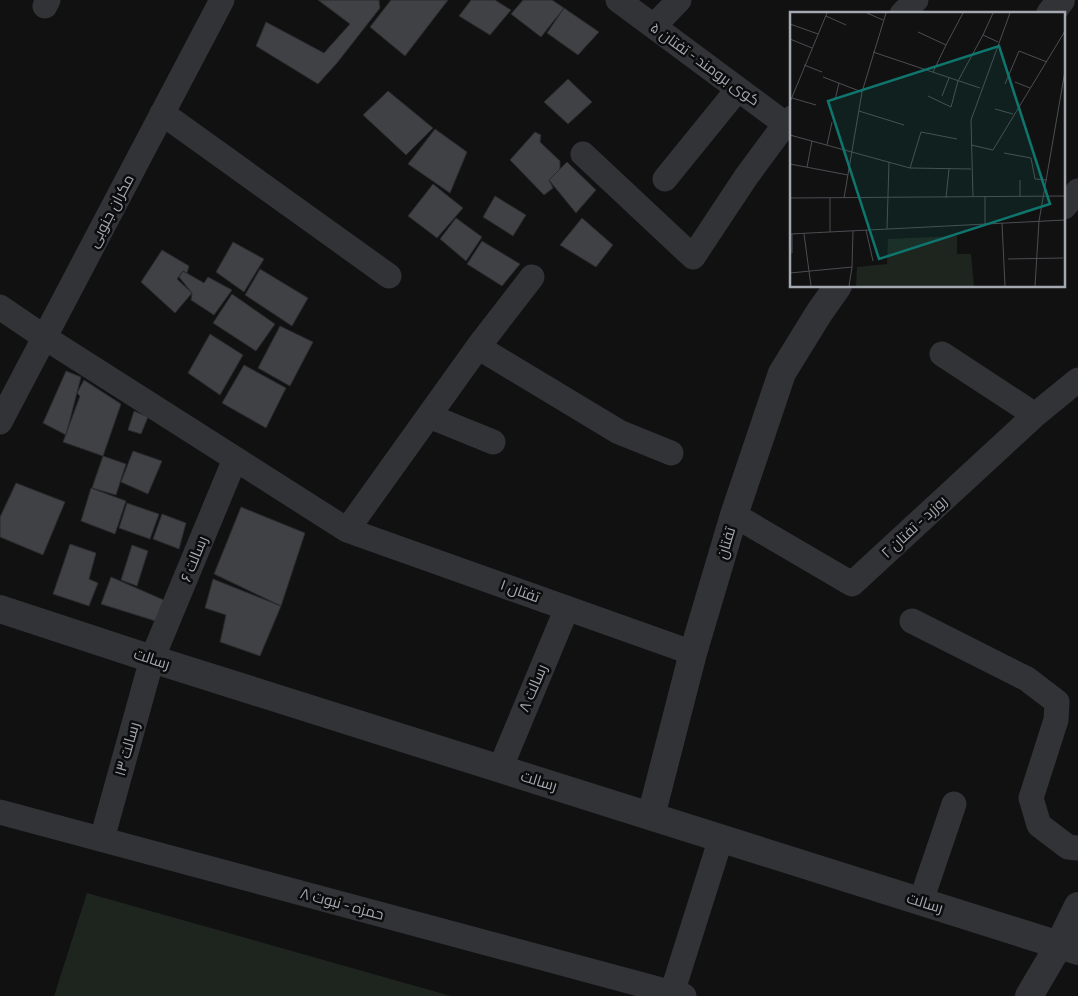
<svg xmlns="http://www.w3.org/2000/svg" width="1078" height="996" font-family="Karla,Cairo,sans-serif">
<rect width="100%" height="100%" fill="#111112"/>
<path fill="#1e241e" d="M87,893l364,103h-397z"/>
<path fill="#404145" stroke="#2b2b2e" d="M318,0h61l1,8 -43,55 -19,21 -62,-38 10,-24 58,31 26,-29z
M391,0h57l-43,56 -35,-29z
M471,0h24l16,10 -21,25 -31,-19z
M523,0h29l12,8 -23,29 -30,-23z
M564,8l35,24 -21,23 -31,-22z
M568,79l24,23 -24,22 -24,-22z
M388,91l45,37 -27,27 -43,-40z
M435,129l32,23 -17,41 -42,-29z
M535,132l6,3 -1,7 20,19v8l-11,11 4,8 -9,7 -34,-35z
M567,162l29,28 -20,23 -27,-33z
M433,184l30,24 -26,30 -29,-22z
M495,196l31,19 -13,21 -30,-19z
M456,218l26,19 -16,24 -26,-22z
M582,218l31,27 -17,22 -36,-22z
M482,241l38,23 -18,22 -35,-22z
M233,242l31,17 -20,33 -28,-20z
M162,250l27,16 -2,7 -4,-2 -6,8 15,14 -17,20 -34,-31z
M260,269l48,29 -16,28 -47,-31z
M183,271l21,12 4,-6 24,13 -18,25 -23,-15 1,-7 -13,-16z
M232,294l43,30 -19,27 -43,-28z
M280,326l33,16 -23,44 -32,-18z
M210,334l33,21 -23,40 -32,-22z
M244,365l42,23 -20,40 -44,-25z
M66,371l15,6 -15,58 -23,-12z
M84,380l37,24 -18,52 -40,-14 17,-46 -3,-3z
M134,411l14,6 -7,17 -13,-4z
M133,451l29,10 -14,33 -27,-12z
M103,456l23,8 -10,31 -24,-7z
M16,483l49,19 -22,53 -43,-18v-20z
M91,488l35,13 -11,33 -34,-13z
M127,503l32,11 -9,25 -31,-11z
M241,507l64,26 -24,73 -67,-32z
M162,514l24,9 -7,26 -26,-10z
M70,544l26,9 -7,26 9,4 -9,23 -36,-12z
M132,545l16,6 -11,35 -16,-6z
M111,577l62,27 -8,20 -64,-20z
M213,579l68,27 -21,50 -40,-14 6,-27 -21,-7z"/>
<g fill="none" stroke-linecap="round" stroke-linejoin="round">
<path stroke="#323337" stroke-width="25" d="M618,0l174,129
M45,6l3,-6
M902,14l14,-14
M654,26l25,-26
M162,113l227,163
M583,154l110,103 53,-80 39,-53 7,-6
M665,179l73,-90
M1064,207l14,-16
M0,307l44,30 303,193 131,-183 141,85 52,21
M478,347l54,-70
M942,354l93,61
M429,416l64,26
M0,422l222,-422
M734,515l118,69 183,-169 43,-35
M347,530l346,123
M912,621l115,58 30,23 -1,18 -25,78 8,27 29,22 10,1
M500,769l67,-161
M0,812l684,184
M102,839l50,-180 83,-200
M921,901l33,-97
M672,993l49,-155"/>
<path stroke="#323337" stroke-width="28" d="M1050,14l11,-14
M0,609l152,50 926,292
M651,816l42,-163 41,-138 48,-142 37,-60 19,-27
M1029,996l30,-51 19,-39"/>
</g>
<g text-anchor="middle" stroke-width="5" stroke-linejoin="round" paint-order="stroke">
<g font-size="15" fill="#a4a8b1" stroke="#0c0c0d">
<text transform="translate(705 64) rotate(36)" y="5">کوی برومند - تفتان ۵</text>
<text transform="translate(111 211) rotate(-62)" y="5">مکران جنوبی</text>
<text transform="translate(914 527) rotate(-43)" y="5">روزرد - تفتان ۲</text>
<text transform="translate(726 543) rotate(-73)" y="5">تفتان</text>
<text transform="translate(194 559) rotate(-68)" y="5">رسالت ۶</text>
<text transform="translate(520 591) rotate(20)" y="5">تفتان ۱</text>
<text transform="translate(152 659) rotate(18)" y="5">رسالت</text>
<text transform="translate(533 688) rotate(-67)" y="5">رسالت ۸</text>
<text transform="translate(127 749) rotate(-74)" y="5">رسالت ۱۳</text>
<text transform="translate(539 781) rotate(17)" y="5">رسالت</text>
<text transform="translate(925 903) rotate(17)" y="5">رسالت</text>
<text transform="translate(342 904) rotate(15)" y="5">حمزه - نبوت ۸</text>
</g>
</g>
<g transform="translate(790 12)">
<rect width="275" height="275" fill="#111112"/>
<path d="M167,224v18h14l3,32h-118l1,-19 30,-3 1,-25z" fill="#1e241e"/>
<path fill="none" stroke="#4c4d52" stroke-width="1" d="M77,1l16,7M36,4l20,9M0,12l28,10M128,20l28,13 -13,27M193,23l10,-22M0,27l22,9M156,33l17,-32M83,40l107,36M14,53l18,7M33,65l39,15M225,70l15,6M215,72l14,-33 28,11M138,84l23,11 7,-26 25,-46 15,7M152,84l7,-18M2,86l24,7M45,88l4,-17M0,90l37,-89M205,97l18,5M69,99l45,14M0,123l120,33 11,-36 36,7M37,133l5,-23M181,133l22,5 72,-119M214,141l27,5 4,21 12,1M0,152l58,11M17,155l5,-26M120,156l61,1M183,185l-2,-77 39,-107M195,185v27M230,185v-17M0,186l275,-2M54,186l18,-106 24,-79M156,186l3,-29M212,211l3,63M97,217l2,-67M76,218l7,31M40,220v-34M0,222l275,-14M14,222l7,52M2,241v-19M218,247l55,-1M62,255l1,-36M0,261l62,-6 -3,19M245,274l4,-65 26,-150"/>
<path fill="#0f766e" fill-opacity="0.15" stroke="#0f766e" stroke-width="2.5" d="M209,34l51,158 -171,55 -51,-158z"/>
<rect width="275" height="275" fill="none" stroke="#a4a8b1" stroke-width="2.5"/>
</g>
</svg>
